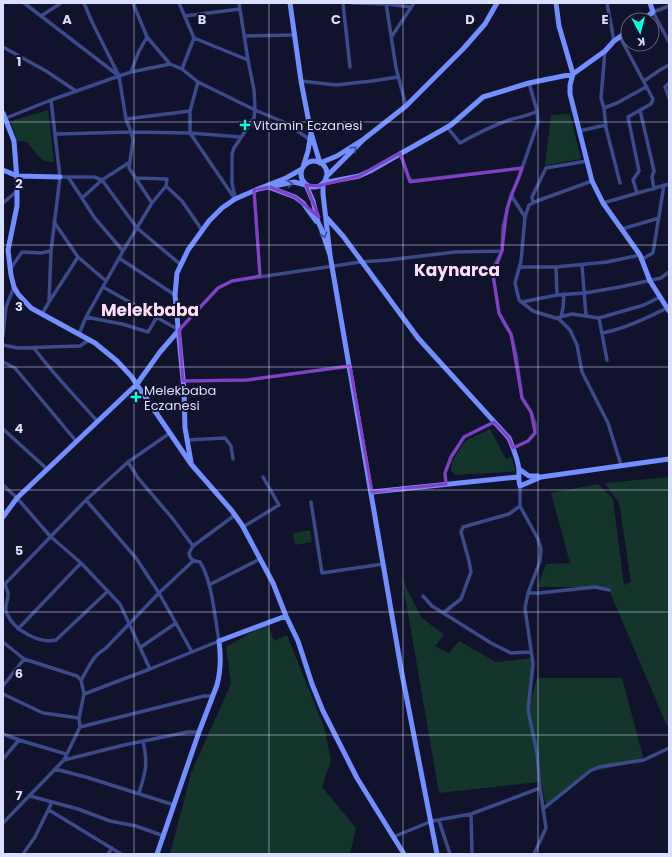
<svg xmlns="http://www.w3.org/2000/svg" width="672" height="857" font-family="Poppins,sans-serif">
<rect width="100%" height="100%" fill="#11122b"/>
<path fill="#13352c" d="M48,110l6,52c-14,1 -19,-11 -27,-20l-10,-1 -6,-18 3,-3z
M570,114l11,45 -36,6 6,-50z
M490,429l16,30 5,-2 5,14c-20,3 -40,2 -60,4l-5,-4 1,-10 13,-20z
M669,477v248l-2,1 -58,-136 -14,-3h-58l9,-23 24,-1 -19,-70 47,-9 15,15 11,86 7,-3 -12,-79 -14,-20z
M310,530l2,12 -17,3 -2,-12z
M402,579l19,38 23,18 -9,11 14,7 10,-12 37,21 36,-4 -3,49 8,-29h85l22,82 -54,12 -44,35 -13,-71 7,46 -101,11z
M267,623l7,18 13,-6 37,92 7,33 -9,27 34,41 -6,26h-180l21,-81 40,-89 -5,-37z"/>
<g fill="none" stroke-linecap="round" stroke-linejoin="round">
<path stroke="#3b4a8b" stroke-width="3.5" d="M24,3l95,73 7,43 5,13 2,8 -4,28 23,35 -29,48 -37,66 -7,17
M84,3l8,19 27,54 12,-4 8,-21 8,-14
M133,3l14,34 23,27 12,5 16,13
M179,3l15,35 -12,31
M239,3l9,57
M343,3l7,64
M352,3l34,1 25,3
M386,3l10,65 10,38
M607,3l7,38
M669,6l-16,6 16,30
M41,16l20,-13
M185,16l55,-7
M244,36l51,-1
M392,36l22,-33
M620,37l33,62 -2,5 -23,13 11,54 -6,9 4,13
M194,38l54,22 6,30 1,20 -1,8 -20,30 -2,6v29l3,14
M3,47l43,24 30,20
M131,72l39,-8
M301,81l35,4 36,-4 26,-4
M644,81l16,-11 9,-5
M669,83l-4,4 4,11
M604,108l-3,-10 4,-47
M640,110l14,61 -2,6 2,12
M6,118l45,-18 68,-24
M126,119l64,-8
M447,127l13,16c16,-9 32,-17 49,-23 10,-3 19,-4 28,-9
M579,131l27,-6
M56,134l75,-2 59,1 45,66
M241,137l-51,-4v-22l8,-29 57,28 31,13 23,16
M400,153l9,25 3,3 110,-13
M60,177h34l8,3 35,48 43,36
M68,177l14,21
M135,178l32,1 -1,7
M592,181l-55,20 -8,4 -4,12 -4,44 -6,22 4,17 14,11 26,8 11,11 7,15 5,27 26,51 13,42
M620,183l-14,-55 -2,-20 13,-5 29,-16
M254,190l6,86
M511,195l-8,32 -1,24 -7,14 -2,10 6,38 5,10 7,11 5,21 6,43 9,14 4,12v9l-7,8 -15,7
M3,203l14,-12
M152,203l14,-17 16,15 20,29
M533,203l-1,-6 14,-29 41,-7
M603,203l66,-19
M525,217l-14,-22 7,-15 20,-58 -1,-11 -8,-28
M54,222l24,35 28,24
M622,229l37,-11
M123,251l-29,-34 -12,-19 20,-18 28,-18
M119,258l56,37
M642,259l11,-6 11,-68
M582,265l4,51
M519,267h37l1,28
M556,267l51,-5 33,-7
M11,268l11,-16 19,1 10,-2
M103,287l76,43 39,-42 14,-7 129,-19 27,-2 67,-8 47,-1
M49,302l29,-45
M522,302l35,-7 28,-2 35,-6 41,-9 8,-6
M42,314l7,-12 2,-51 9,-74 -9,-77
M86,317l36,7 26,8 9,-15
M561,317l2,-9 1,-14
M556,318l16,-4 27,4 45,-13 16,-8
M599,318l8,42
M602,333c23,-4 44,-15 65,-25
M3,336l3,-29 8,-20
M3,345l15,3 62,-2 9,-6
M34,348c19,26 42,49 63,73
M3,362l12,6 61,73
M183,381l64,-1 103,-14
M3,429l44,40
M187,440l38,-2 6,8 2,13
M128,462l10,16 35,41 20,27 -4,7c1,7 4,8 11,9 12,18 15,57 19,79l-69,28
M446,484l-1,-11 6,-16 13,-20 30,-15
M3,485l14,13 33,38 31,27 39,41 30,65 -66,25
M520,486v20l18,33 3,10 -1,12 -12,32 -3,15 8,56 -5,46 9,43 3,35 6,40 -12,26
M86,500l50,58 23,35 33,59
M311,502l11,71 61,-9
M243,527l36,-22 -16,-28
M193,546l42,-31
M5,584c1,3 2,6 3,9 1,7 -5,14 -1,21 7,16 32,30 49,26l52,-49
M209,585l51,-26
M3,586l83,-86 42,-38 42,-29
M528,593h11l56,-6 14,3
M423,596l9,10 59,37 20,10 19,-1
M443,613l18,-14 10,-27 -2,-11 -8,-29 2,-5 46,-13 11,-8
M18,629l63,-66
M3,642l21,17 53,17 4,4 3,14 -5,24 1,9 -16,33 -61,63
M141,647l35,-24
M81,680c7,-11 12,-25 24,-31l54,-56 34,-32
M3,686l21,-27
M3,694l40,19 36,5
M80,727l124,-31h9
M3,734l16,6 47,14
M3,759l16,-19
M64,760l60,-15 64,-13h11
M55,769l31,8 88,28
M139,793c7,-22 9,-29 4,-52
M30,796l22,6
M543,809l47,-38 9,-4 45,-7 25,-12
M49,810l72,44
M471,814l1,40
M439,821l11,33
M393,837l39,-16 39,-7 69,-26
M23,854l12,-17 17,-35 26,7 32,12 26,5 28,10
M108,854l4,-6"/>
<path stroke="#728fff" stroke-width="5" d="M290,3l11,78 10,52
M556,3l3,23 14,48 -3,11v9l22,87 11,22 37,52 10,26 19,30
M643,20l10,-8 -3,-9
M3,113l11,28 3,39v26l-9,44 3,25 3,12 4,7 13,14 64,35 22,18 14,15 60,88 41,47 10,14 31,58 13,33 12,25 14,43 11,27 34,67 47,76
M364,139l42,-33 57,-57 22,-25 12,-21
M301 174a13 13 0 1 1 26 0a13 13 0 1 1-26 0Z
M303,167l5,-16 3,-18 9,30 17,-7 27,-17 -38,38
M302,169l-16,9 -28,11 36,-7 12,3 7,16 5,21 3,6 9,27 -7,-61v-11l36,-7 11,-5 81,-46 32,-28 46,-14 44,-9 32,-23 9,-10 14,-10
M3,170l14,6 43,1
M271,188l24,9 8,6 13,18
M326,217l17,19 75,102 91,100c4,10 9,21 10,32 0,6 -1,10 1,16l21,-9 128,-18
M330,255l72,419 35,180
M191,462l-6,-34 -1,-38 -9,-95 2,-22 11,-23 21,-29 13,-13 13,-9 23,-10
M519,469l10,7h9
M372,492l146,-15
M3,517l14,-19 120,-114 23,-32 19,-22
M157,854l42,-122 18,-47c4,-15 4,-29 2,-44l67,-25"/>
</g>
<defs><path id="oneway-chevron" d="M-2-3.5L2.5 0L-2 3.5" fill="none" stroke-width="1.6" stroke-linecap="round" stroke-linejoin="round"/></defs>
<g stroke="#3d4a8a">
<use href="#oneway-chevron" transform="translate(354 149) rotate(-44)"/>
<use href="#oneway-chevron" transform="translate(290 184) rotate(-6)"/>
<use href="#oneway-chevron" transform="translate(324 235) rotate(71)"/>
</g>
<path fill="none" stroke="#853ec5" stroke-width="3" stroke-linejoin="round" d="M400,153l10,29 112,-14 -15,40 -5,43 -9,24 6,38 12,21 11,64 9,14 4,21 -7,8 -15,7 -4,-10 -15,-16 -30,15 -13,20 -6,16 1,11 -74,8 -22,-126 -103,14 -64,1 -4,-51 39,-42 14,-7 28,-5 -6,-86 16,-3 25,10 24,20 -13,-32 12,1 41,-10z"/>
<path fill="none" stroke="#dbdfff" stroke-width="1" stroke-opacity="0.55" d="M134,3v851M269,3v851M403,3v851M538,3v851M3,122h666M3,245h666M3,367h666M3,490h666M3,612h666M3,735h666"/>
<g fill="#07ffde" stroke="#11122b" stroke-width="1.5">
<path d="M243 119h4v4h4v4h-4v4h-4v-4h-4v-4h4z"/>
<path d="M134 391h4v4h4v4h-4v4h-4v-4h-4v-4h4z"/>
</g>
<g text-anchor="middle" stroke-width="4" stroke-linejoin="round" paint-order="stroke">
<g font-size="13" fill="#dbdfff" stroke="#11122b" text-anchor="start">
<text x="253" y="130">Vitamin Eczanesi</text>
<text x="144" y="395">Melekbaba<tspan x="144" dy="15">Eczanesi</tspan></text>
</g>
<g font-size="17" font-weight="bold" fill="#ffddfa" stroke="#11122b">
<text x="457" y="276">Kaynarca</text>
<text x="150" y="316">Melekbaba</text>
</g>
</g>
<g font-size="13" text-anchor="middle" font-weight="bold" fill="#dbdfff" stroke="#11122b" stroke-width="4" stroke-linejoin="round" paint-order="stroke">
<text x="67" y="24">A</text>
<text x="202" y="24">B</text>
<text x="336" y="24">C</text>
<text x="470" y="24">D</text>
<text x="605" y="24">E</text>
<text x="19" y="66">1</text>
<text x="19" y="188">2</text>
<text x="19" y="311">3</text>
<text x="19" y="433">4</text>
<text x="19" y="555">5</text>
<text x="19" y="678">6</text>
<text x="19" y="800">7</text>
</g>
<rect width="672" height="857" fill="none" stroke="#dbdfff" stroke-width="8"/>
<g transform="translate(640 32) rotate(173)"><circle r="19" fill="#11122b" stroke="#626480"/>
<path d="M0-3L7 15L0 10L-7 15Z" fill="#07ffde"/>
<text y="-6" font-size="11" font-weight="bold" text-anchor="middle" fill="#dbdfff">K</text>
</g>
</svg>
